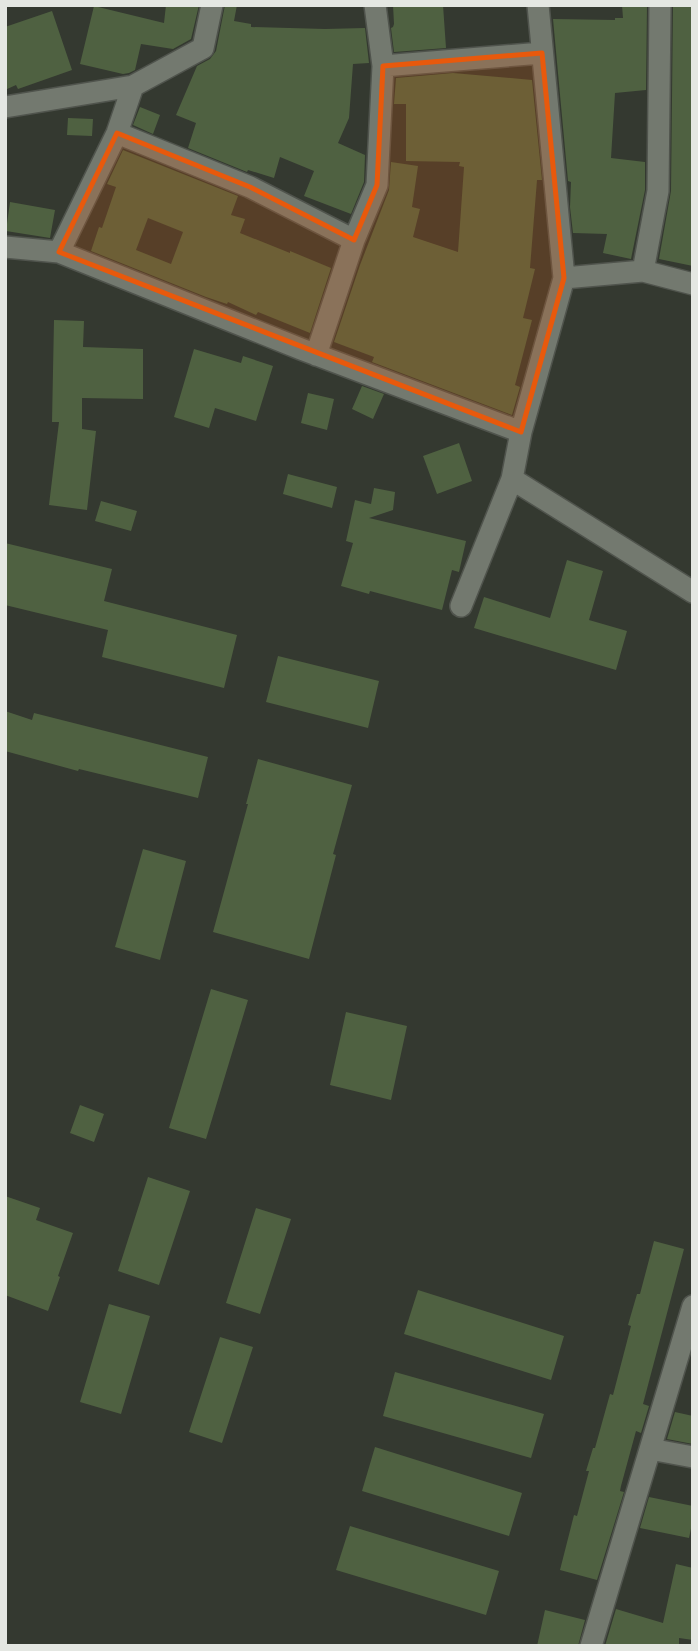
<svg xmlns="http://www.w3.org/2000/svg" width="698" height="1651" font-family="'PT Sans Narrow',sans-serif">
<rect width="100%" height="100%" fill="#343930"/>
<path fill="#4f6141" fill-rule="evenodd" d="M166,5h33l-8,34 -18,10 -32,-5 -6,26 -6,3 -6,1 -43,-10 14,-58 70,17z
M225,5h12l-3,16 17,3v3l74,2 40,-1 4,35 -16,1 -4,54 -11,25 27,12 -1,27 -13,32 -47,-18 10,-25 -34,-14 -6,21 -26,-8 -1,2 -59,-24 8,-25 -20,-8 21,-49 13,-7 6,-8z
M393,5h50l3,43 -52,4 -3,-24 2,-1 1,-3z
M622,5h25l-1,85 -31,3 -4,65 34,4v28l-14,69 -28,-6 4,-19 -34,-1 -3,-26 1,-25 -3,-1 -15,-162 62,1v-2h8z
M673,5h20v261l-34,-7 12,-68z
M52,11l20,59 -54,19 -2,-4 -11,5v-63z
M453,73l79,7 10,100h-5l-7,88 5,1 -12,49 9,2 -17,65 5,2 -8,28 -140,-53 2,-5 -40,-15 26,-77 29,-75 2,-28 27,4 -6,41 8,2 -7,28 45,15 6,-85 -5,-1 1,-4 -54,-1v-57h-12l2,-26z
M140,107l20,8 -7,19 -20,-9z
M68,118l25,1 -1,17 -25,-1z
M123,150l115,46 -7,19 14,4 -5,14 50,20v-2l41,17 -21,65 -52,-21 -2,3 -28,-13 -1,2 -21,-7 -115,-46 8,-24 3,1 14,-41 -9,-3zM148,218l35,14 -12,32 -35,-14z
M10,202l45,8 -5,28 -44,-7z
M54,320l30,1 -1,26 60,2v50l-61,-1v31l14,2 -9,79 -38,-5 10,-83h-7z
M194,349l47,14 2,-7 30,10 -17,55 -41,-13 -6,20 -35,-11z
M362,386l22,8 -11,25 -21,-10z
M308,393l26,6 -7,31 -26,-7z
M459,443l13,38 -35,13 -14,-38z
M288,474l49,13 -5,21 -49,-14z
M374,488l21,4 -2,18 -24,8 97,23 -7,31 -7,-2 -10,40 -72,-19 -1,3 -28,-8 12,-43 -7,-2 9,-41 16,4z
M101,501l36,10 -6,20 -36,-10z
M5,543l107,26 -8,32 133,34 -13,53 -122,-31 6,-27 -103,-25z
M567,560l36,11 -14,49 38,11 -11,39 -142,-42 10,-31 66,21z
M278,656l101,25 -11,47 -102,-26z
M5,711l27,9 2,-7 174,44 -10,41 -119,-29 -1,2 -73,-20z
M258,759l94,26 -19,69 3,1 -27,104 -96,-27 35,-128h-2z
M143,849l43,12 -26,99 -45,-13z
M211,989l37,11 -42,139 -37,-11z
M346,1012l61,14 -16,74 -61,-15z
M80,1105l24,9 -10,28 -24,-9z
M148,1177l42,14 -31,94 -41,-14z
M5,1196l35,12 -4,12 37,13 -15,43 2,1 -12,34 -43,-16z
M256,1208l35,11 -31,95 -34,-11z
M654,1241l30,8 -41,155 6,2 -8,27 -5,-2 -15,55 -1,5 4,1 -27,88 -37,-10 14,-55 3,1 12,-45h-3l7,-23h2l15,-54 3,1 18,-69 -3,-1 9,-31h3z
M418,1290l146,46 -13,44 -147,-46z
M109,1304l41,12 -29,98 -41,-12z
M220,1337l33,10 -31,96 -33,-11z
M395,1372l149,42 -13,44 -148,-42z
M675,1412l18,4v28l-26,-5z
M375,1447l147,46 -13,43 -147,-45z
M649,1497l44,9v13l-4,19 -49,-10z
M350,1526l149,45 -13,44 -150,-45z
M676,1564l17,4v72l-14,-2v8h-74l11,-37 47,14z
M545,1610l40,10 -7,26h-41z"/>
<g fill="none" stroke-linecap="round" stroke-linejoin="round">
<g stroke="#50544d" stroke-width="24">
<path id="minor" d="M383,66l159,-13
M5,107l128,-21
M117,133l133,54 104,53
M5,247l54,5 58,-119 16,-47 70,-38 9,-43
M59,252l242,97 220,83
M643,271l15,-80 2,-186
M564,278l79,-7 50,13
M316,355l38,-115 23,-55 6,-119 -8,-61
M512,479l181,113
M461,606l51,-127 9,-47 43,-154 -26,-273
M650,1449l43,8
M591,1646l102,-340"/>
</g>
<use href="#minor" stroke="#73796f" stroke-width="21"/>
</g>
<path fill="#e8590c" fill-opacity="0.2" stroke="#e8590c" stroke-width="5" stroke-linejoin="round" d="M542,53l22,225 -43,154 -462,-180 58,-119 133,54 104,53 23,-55 6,-119z"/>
<rect width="698" height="1651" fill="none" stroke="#e4e7e2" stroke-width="14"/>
</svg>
